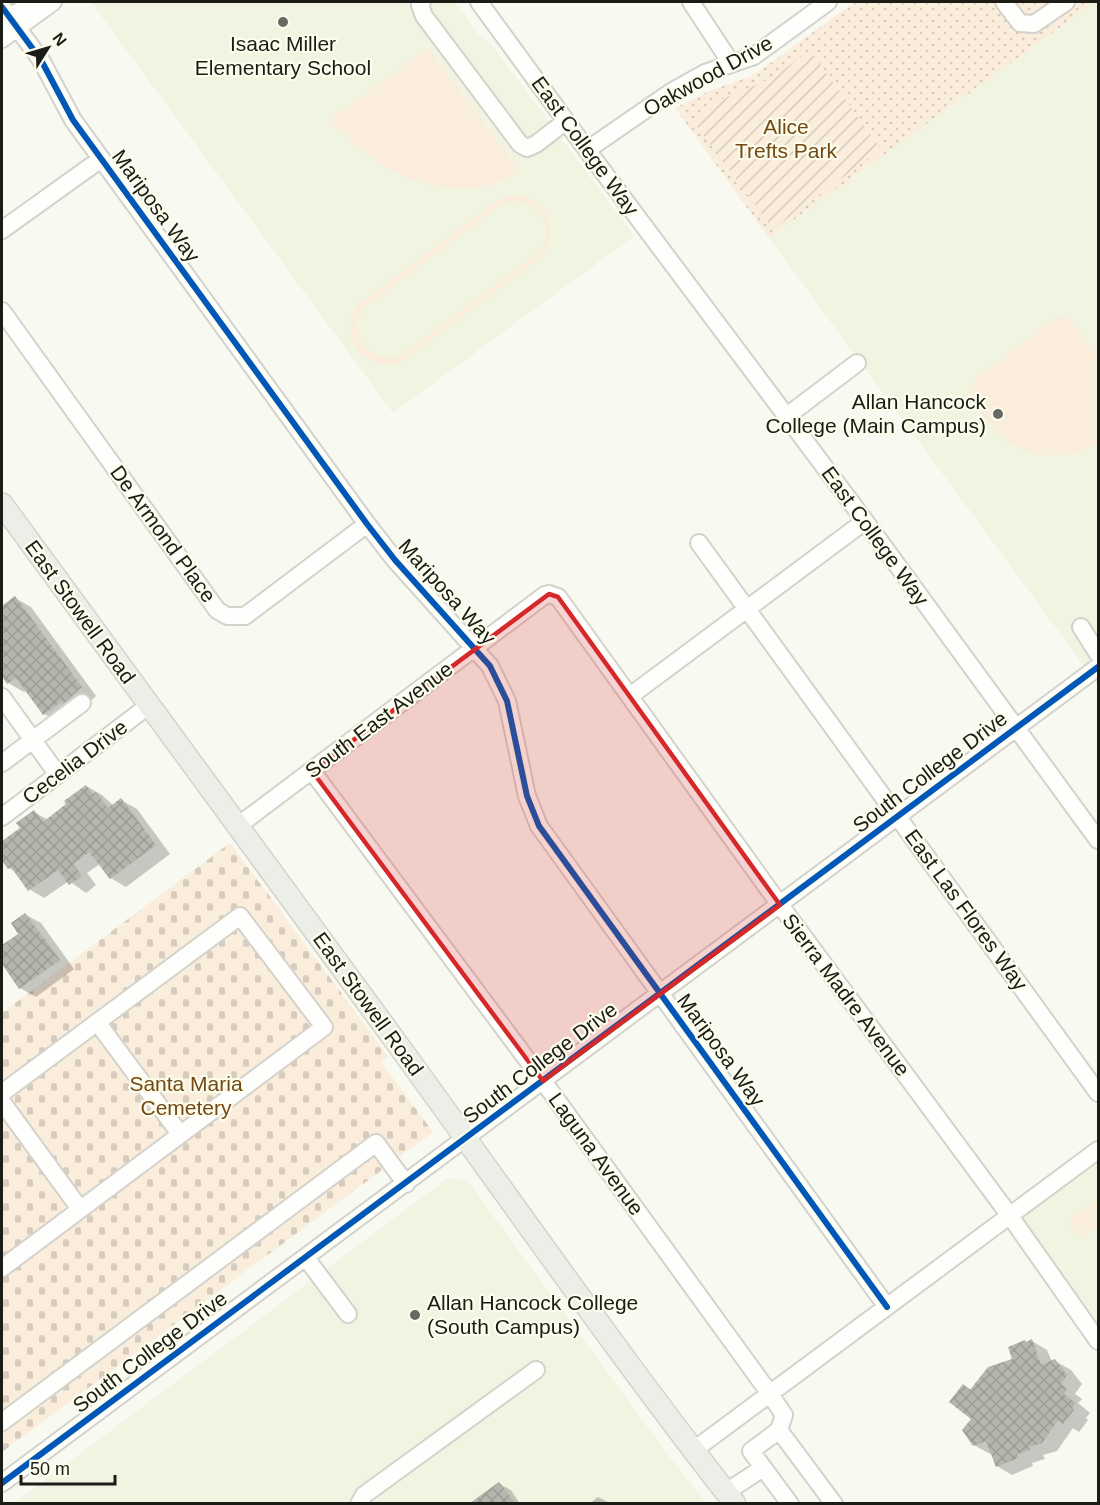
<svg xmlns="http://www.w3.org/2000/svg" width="1100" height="1505" font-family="Arial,sans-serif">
<defs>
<pattern id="cemetery-stones" width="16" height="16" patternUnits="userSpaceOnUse" patternTransform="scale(1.5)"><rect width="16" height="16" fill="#faeddc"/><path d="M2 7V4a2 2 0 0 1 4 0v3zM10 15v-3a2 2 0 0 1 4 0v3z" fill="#d6cbbc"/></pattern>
<pattern id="park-dots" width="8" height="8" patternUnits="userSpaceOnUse" patternTransform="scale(1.5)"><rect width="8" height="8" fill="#faeddc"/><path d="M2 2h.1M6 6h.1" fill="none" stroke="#d6cbbc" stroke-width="1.8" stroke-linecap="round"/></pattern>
<pattern id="garden-furrows" width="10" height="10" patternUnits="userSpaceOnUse" patternTransform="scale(1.5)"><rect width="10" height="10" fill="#faeddc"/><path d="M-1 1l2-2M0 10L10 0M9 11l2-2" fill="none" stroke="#d6cbbc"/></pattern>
<pattern id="building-cross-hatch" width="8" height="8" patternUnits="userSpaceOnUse" patternTransform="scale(1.5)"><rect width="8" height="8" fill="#b6b5ae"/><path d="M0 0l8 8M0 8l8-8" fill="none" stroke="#9c9b95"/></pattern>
</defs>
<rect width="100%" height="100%" fill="#f8f9f0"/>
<path fill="#f2f4e2" d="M91,2h363l26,34 11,8 143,192 -241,177z
M1095,2h3v683l-329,-447z
M1098,1158v176l-82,-115z
M448,1178l19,2 198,271 41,52 -693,1z"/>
<path fill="url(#cemetery-stones)" d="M230,843l158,213 -7,6 52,70 -431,320v-439z"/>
<path fill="url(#park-dots)" d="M855,2h240l-326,236 -94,-130 34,-17 43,-15z"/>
<path fill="url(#garden-furrows)" d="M810,50l71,99 -108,80 -81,-109 28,-20 52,-22z"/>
<path fill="#faeddc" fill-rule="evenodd" d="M428,48l92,124c-16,7 -35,16 -53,17 -55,2 -102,-32 -138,-69z
M510,195c35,-3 54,35 32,62l-138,104c-39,14 -70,-26 -44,-58l134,-101zM511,202c29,-2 45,27 27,50l-137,103c-30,12 -57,-22 -36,-48l133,-100z
M1059,316l11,3 28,39v85c-8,6 -19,9 -30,11 -51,9 -83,-25 -100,-69z
M1098,1199v26l-17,13 -13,-16z"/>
<path fill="#0003" d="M15,598l16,9 65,89 -16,15 -20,11 -16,-8 -17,-25 -3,3 -16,-9 -6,-10v-7l5,-4 -5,-7v-47z
M86,786l16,9 12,11 7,-6 16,9 33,45 -44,33 -15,-9 -11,-14 -13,9 9,12 -10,8 -17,-12 -25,17 -15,-9 -12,-16 -8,-5 -7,-10v-15l20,-14 12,-17 14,8z
M26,915l15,8 33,46 -38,28 -16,-9 -18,-27v-14l18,-13z
M1032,1341l15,9 5,12 3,-1 16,9 11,14 -7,10 7,5 -4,4 12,10 -4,5 2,2 -9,12 -6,-4 -16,23 -14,4 2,4 -13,4 1,3 -21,9 -15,-9 -5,-13 -2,1 -16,-9 -1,-26 -10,-34 9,5 42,-30 13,-17z
M499,1484l12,6 9,14h-48z
M598,1497l12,6v1h-21z"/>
<path fill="url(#building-cross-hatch)" d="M15,596l67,91 -19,17 -1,-3 -19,14 -27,-37 -9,6 -5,-8v-70z
M86,785l7,9 3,-2 12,16 13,-10 35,47 -46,34 -21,-27 -16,12 9,12 -13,9 -11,-15 -30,21 -17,-24 -3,2 -6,-8v-20l18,-13 -4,-5 18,-13 9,12 23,-18 -2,-3z
M25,913l35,47 -41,29 -17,-25v-19l16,-11 -7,-11z
M1032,1339l9,26 14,-6 12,16 -6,9 6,5 -3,5 12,9 -4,5 2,2 -11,14 -5,-4 -16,23 -13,4 1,3 -13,4 1,4 -22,9 -10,-26 -13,5 -11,-16 9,-11 -22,-17 14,-18 7,6 18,-23 24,-8 -4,-12 17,-7 1,2z
M499,1482l16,21h-45z"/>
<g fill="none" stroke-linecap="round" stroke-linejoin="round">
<g stroke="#d3d3cc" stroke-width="20">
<path id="minor" d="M422,2l-2,3 4,11 96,128 7,4 9,-4 30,-23
M479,2l108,148 278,371 233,319
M691,2l40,61
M1004,2l16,21 14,1 32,-22
M2,7l39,53 32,60 294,404 28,36 95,106 17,35 20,95 12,30 348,481
M2,23l30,-21
M2,39l51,-37
M587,150l84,-58 34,-19 49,-17 74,-54
M2,230l99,-71
M2,311l215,299 10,6h18l122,-92
M787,416l70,-53
M699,543l399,550
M1081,627l17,27
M630,696l235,-175
M2,697l56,78
M2,763l80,-60
M312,771l231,310 227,313 14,21 -5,15
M2,817l146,-111
M239,825l306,-230 4,-1 9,3 222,308 230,311 88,125
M97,1022l83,112
M2,1093l238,-177 84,111 -322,241
M2,1102l78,107
M306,1258l42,56
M2,1422l374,-279 30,41
M694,1450l404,-300
M2,1483l1096,-816
M726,1492l37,-24
M359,1504l5,-9 172,-125
M790,1504l-39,-53 28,-21 55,74"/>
</g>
<g stroke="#d4d4cf" stroke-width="24">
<path id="major" d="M2,504c130,180 263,358 394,538 112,154 221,311 339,462"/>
</g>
<use href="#minor" stroke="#fefefd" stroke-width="16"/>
<use href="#major" stroke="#ecefe8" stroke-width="21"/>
<g stroke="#fcfdec" stroke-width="10">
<path id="cycleway" d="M2,7l39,53 32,60 294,404 28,36 95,106 17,35 20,95 12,30 348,481
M2,1483l1096,-816"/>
</g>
<use href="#cycleway" stroke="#0057b8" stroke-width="6"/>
</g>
<path fill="#d62828" fill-opacity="0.2" stroke="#d62828" stroke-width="4.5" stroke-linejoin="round" d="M549,594l9,3 222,308 -237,176 -231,-310z"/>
<g fill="#686962" stroke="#fcfdec" stroke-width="2">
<circle cx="283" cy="22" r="6"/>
<circle cx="998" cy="414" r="6"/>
<circle cx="415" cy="1315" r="6"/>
</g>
<g text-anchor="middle" stroke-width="4.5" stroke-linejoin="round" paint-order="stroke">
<g font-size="21" fill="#1b1c16" stroke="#fcfdec">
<text x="283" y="51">Isaac Miller<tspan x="283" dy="24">Elementary School</tspan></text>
<text x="986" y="409" text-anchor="end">Allan Hancock<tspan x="986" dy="24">College (Main Campus)</tspan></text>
<text x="427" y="1310" text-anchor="start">Allan Hancock College<tspan x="427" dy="24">(South Campus)</tspan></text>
</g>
<g font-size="21" fill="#1b1c16" stroke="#fcfdec">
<text transform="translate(708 76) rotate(-29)" y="7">Oakwood Drive</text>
<text transform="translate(585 146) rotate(54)" y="7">East College Way</text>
<text transform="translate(156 206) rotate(54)" y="7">Mariposa Way</text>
<text transform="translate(163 534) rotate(54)" y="7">De Armond Place</text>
<text transform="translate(875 536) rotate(54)" y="7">East College Way</text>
<text transform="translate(447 592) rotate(48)" y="7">Mariposa Way</text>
<text transform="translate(80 612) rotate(54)" y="7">East Stowell Road</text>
<text transform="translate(379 720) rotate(-37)" y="7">South East Avenue</text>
<text transform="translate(75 762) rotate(-37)" y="7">Cecelia Drive</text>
<text transform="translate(930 772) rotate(-37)" y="7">South College Drive</text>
<text transform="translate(966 910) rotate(54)" y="7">East Las Flores Way</text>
<text transform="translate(846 995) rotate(53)" y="7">Sierra Madre Avenue</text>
<text transform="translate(368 1004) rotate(54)" y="7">East Stowell Road</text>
<text transform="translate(721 1050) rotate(54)" y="7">Mariposa Way</text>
<text transform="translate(540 1063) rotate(-37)" y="7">South College Drive</text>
<text transform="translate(596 1154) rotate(54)" y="7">Laguna Avenue</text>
<text transform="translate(150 1352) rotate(-37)" y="7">South College Drive</text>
</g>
<g font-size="21" fill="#744814" stroke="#fcfdec">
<text x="786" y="134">Alice<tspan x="786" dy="24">Trefts Park</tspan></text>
<text x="186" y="1091">Santa Maria<tspan x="186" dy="24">Cemetery</tspan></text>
</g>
</g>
<rect width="1100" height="1505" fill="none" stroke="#1b1c16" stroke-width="6"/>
<g transform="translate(48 48) rotate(53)" stroke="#fcfdec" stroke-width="4.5" paint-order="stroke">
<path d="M0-4.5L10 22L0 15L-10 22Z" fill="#1b1c16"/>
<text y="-9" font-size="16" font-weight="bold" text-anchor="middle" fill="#1b1c16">N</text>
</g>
<path d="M21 1475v9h94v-9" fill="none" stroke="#1b1c16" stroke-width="3"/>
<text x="30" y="1475" font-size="18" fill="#1b1c16" stroke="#fcfdec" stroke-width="4.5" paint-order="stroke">50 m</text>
</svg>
